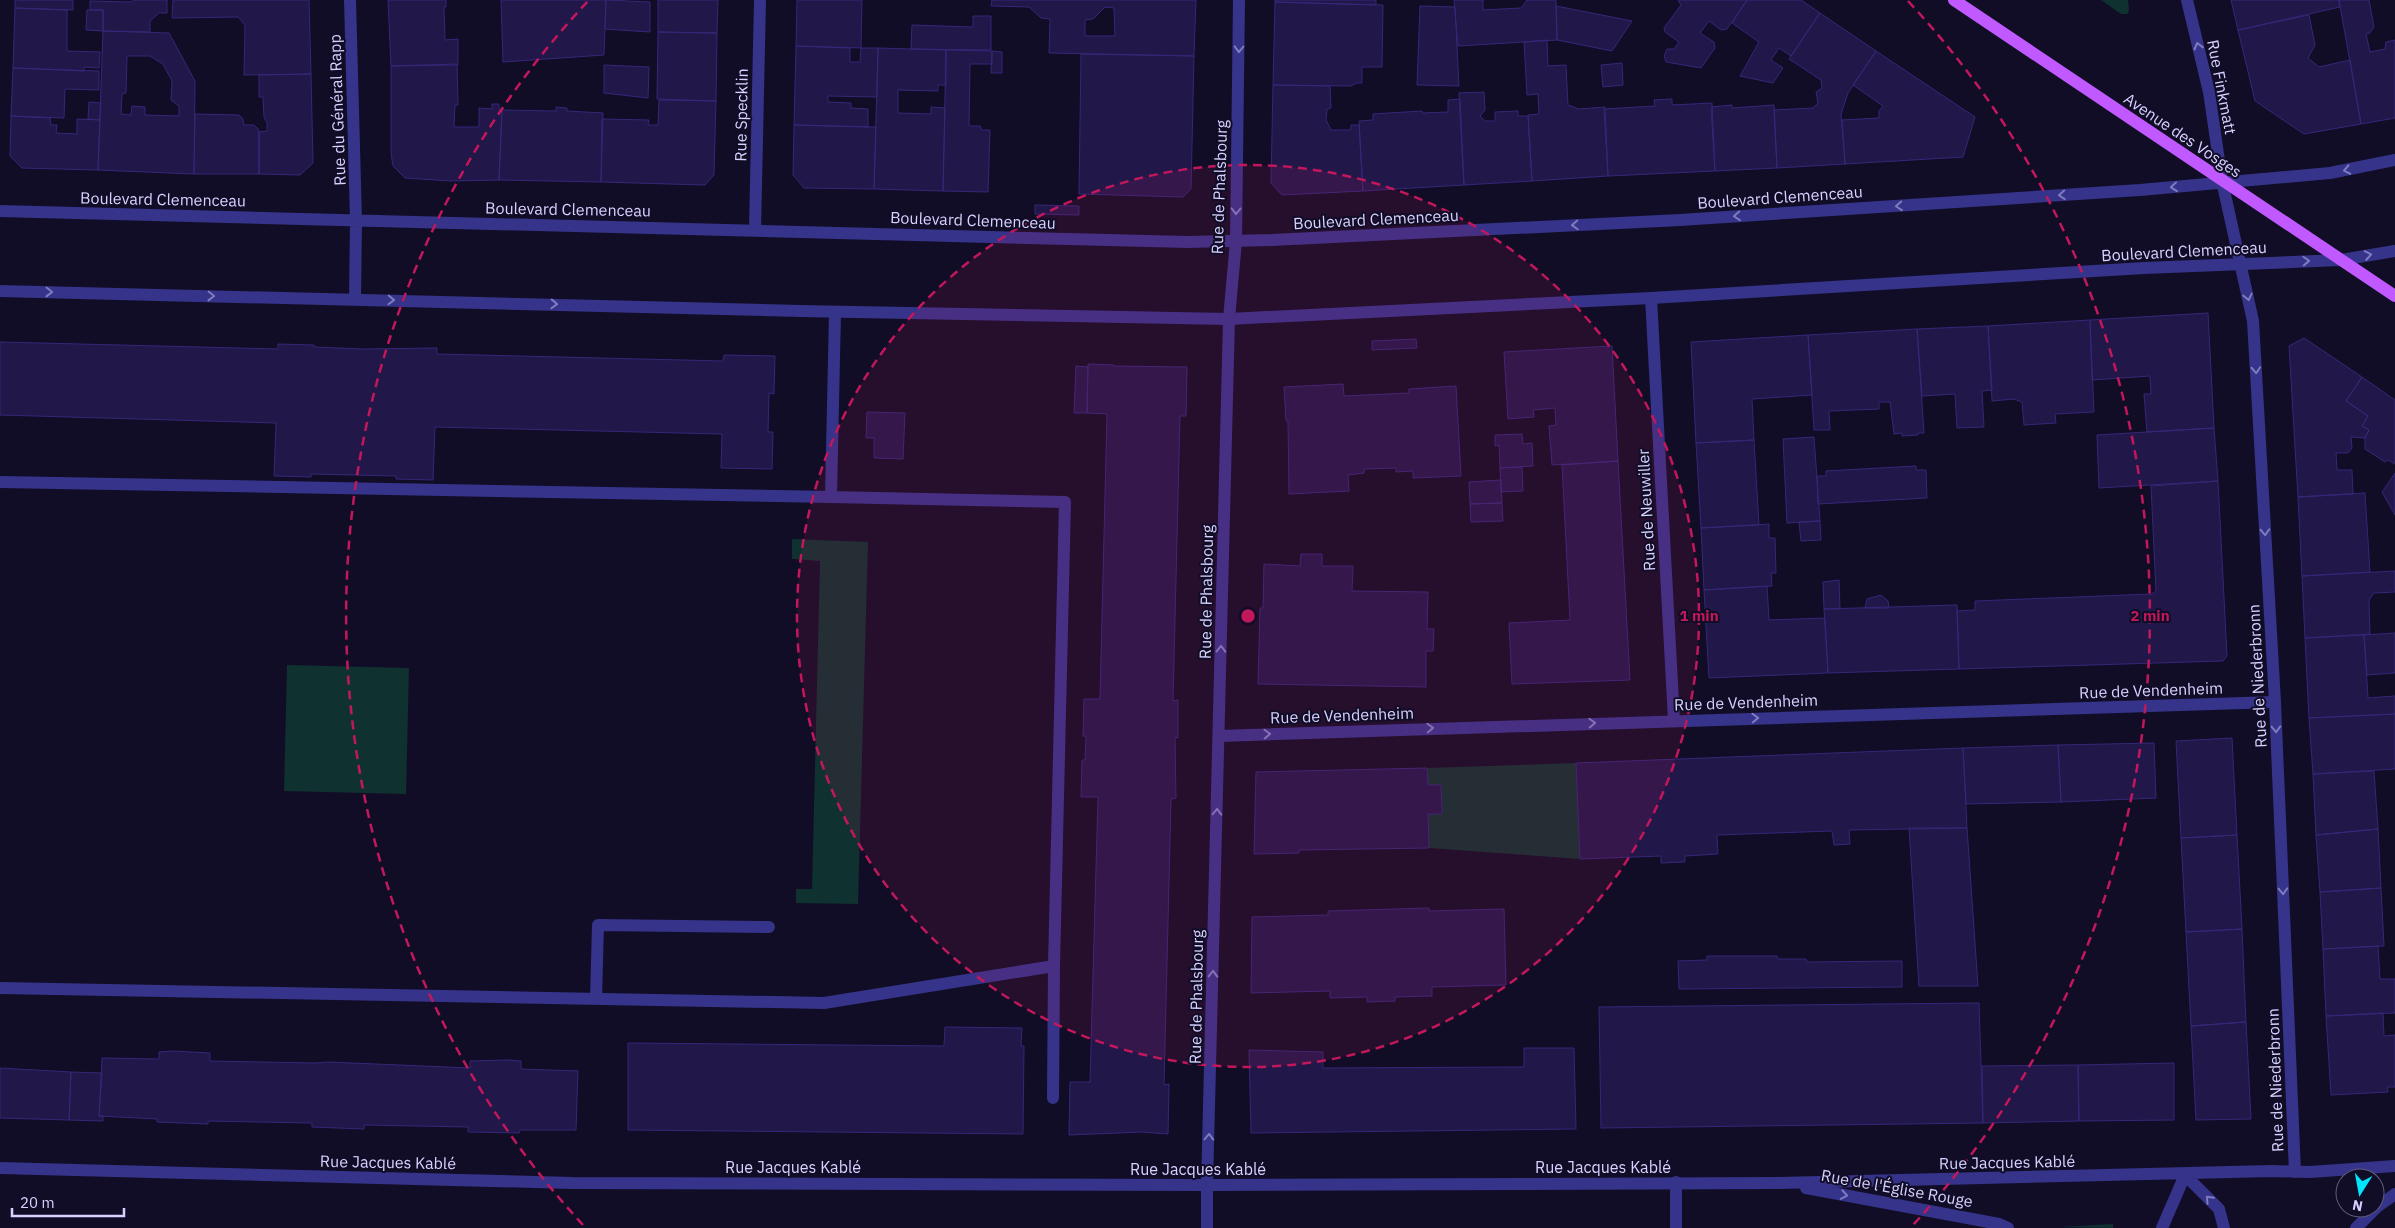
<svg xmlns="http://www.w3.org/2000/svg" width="2395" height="1228" font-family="'IBM Plex Sans',sans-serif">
<rect width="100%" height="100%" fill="#110d27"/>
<path fill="#0f3130" d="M2101,0h27l1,11 -2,3h-6z
M792,539l76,3 -10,362 -62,-1v-14h16l8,-328 -28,-2z
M287,665l122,3 -3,126 -122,-3z
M1576,763l4,96 -151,-11 -1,-34h14l-1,-29h-13l-1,-17z
M2113,1224v4l-53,-1z"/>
<path fill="#211749" stroke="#362778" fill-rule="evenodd" d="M15,0h58v10l-58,-2z
M134,0h33v13h-8l-9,8v11l-47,-1v-21h-13v-9l41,1z
M173,0h136l2,74 -67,1 1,-50 -7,-8 -66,1z
M388,0h58v7h-2l1,33 13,-1v26l-67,1z
M501,0h105l-2,55 -101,7z
M606,0l44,2v30l-45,-3z
M658,0h60l-1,33 -59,-1z
M797,0h65l-1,48 -65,-2z
M992,0h204l-2,56 -145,-3 1,-34 -9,-1 -12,-11 -38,-1zM1105,7l9,1 1,28h-30v-16l8,-1z
M1275,0h101v5l-101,-3z
M1454,0h29v10l38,-2 6,-8h29l1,40 -99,6z
M1678,0h69l-20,29 -6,1 -12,-9 -9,12 14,9 1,6 -14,20 -35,-6 -2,-6 3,-7h7l5,-7 -14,-10 -1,-4 17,-23z
M1747,0h54l19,13 -29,43 -12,-8 -8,12 12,8 -10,15 -33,-7 19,-34 -27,-19z
M2231,0h108l1,7 -102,23z
M2339,0h30l5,27 -4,6 -4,1 4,18 15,-3 1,-7 9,-2v78l-34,6z
M1275,2l108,3 -1,62h-20v16h-5l-6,3 -78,-1z
M1420,6l35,1 4,79 -42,-1z
M1556,6l76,15 -20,30 -55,-11z
M15,8l52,2v41l33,1 -1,16 -15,-1v4l-71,-3z
M87,10h16v21l-17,-1z
M1820,13l56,38 -28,42 -7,21 4,50 -68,4 -3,-58 39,-2 5,-5 -2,-11 6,-4 -1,-8 -32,-21z
M2309,15l6,30 -7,13 11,9 31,-7 11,64 -57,10 -49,-33 -17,-71z
M973,16h18v34l-80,-1 1,-24 61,2z
M103,31l66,2 26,48 -1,93 -96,-4zM127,56h23l13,8 9,17 -1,19 8,6v10l-34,-1v-8l-13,-1 -1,9 -10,-1 1,-20 4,-1z
M658,32l59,1 -1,68 -59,-2z
M1547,40l1,26 18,-1 2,40 11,4 26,-2 3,69 -76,5 -4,-66 11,-1 -1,-20 -11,1 -3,-53z
M796,46l54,2v14h10l1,-14h17l-1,49 -49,-1v6l23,1v5l17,1v18l-74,-2z
M878,48l68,2v35h-8v6l-40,-1v23l33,1v-7l14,1 -2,83 -69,-2z
M946,50l46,1v13h-22l-1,62h11l2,4h8l-2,62 -45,-1z
M992,51l10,1v21h-11z
M1876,51l99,66 -12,40 -118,7 -3,-44 37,-2v-7l4,-5 -30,-21z
M1081,54l113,2 -3,133 -8,8 -104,-3z
M1622,63l1,22 -20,2 -2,-22z
M457,64l1,41h-3l-1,22h25v-19l13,1v-5h7v5l3,1 -3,70 -48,1 -46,-3 -12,-12 -2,-13v-87z
M604,65l45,2 -1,31 -44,-5z
M13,68l86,3v19l-34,-1 -1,29 -53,-2z
M311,74l2,89 -13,12 -41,-1v-42l8,-1v-8l-3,-6 -1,-20h-4v-22z
M1273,85l57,1 1,22 -4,1 -1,11 5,10h20v-5h8l4,66 -81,4 -11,-12z
M1484,92l1,18 -5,6 5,5h10v-9l23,-1v5h10l4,65 -68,4 -5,-92z
M1460,99l4,86 -101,6 -4,-70 14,-1v-6l49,-3 1,2 25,-1v-12z
M1672,99v6l40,-2 3,68 -107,5 -4,-67 51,-3 -1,-6z
M659,100l57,1 -2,74 -9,10 -104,-3 1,-63 47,1 -1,5h10z
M89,102l12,1 -1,17 -12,-1z
M1732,105v3l42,-3 3,63 -62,3 -4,-64z
M556,107l11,1v3l36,2 -2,69 -102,-2 3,-70 54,1z
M195,114l44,1 4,4 1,6h10l5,5v44h-65z
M11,116l39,2 1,7h6l-1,8 21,1v-15l23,1 -2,50 -76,-2 -12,-12z
M794,125l82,2 -2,62 -70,-1 -11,-13z
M1035,205l44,1v9l-44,-1z
M2208,313l6,115 -67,4 -3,-38h7l-1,-18 -58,4 -2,-60z
M2090,320l4,92 -39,2 1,9 -32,2 -2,-23 -8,-3 -22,2 -4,-75z
M1988,326l4,64 -10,1 2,36 -27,1 -2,-34 -33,2 -5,-67z
M1917,329l7,104h-6v2l-16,1v-3l-8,1 -4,-32h-11v7l-50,2 1,19h-16l-6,-95z
M1808,335l4,60 -60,4 2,41 -58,3 -5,-101z
M2304,338l58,39 -16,24 22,15 -6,10 7,4 -4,8 -14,-1 1,11 -4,5h-12l1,17h15l1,24 -55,3 -9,-151z
M1416,339l1,9 -45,2v-9z
M0,342l278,7v-5l36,1v2l48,2 75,-1v6l286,7 1,-6 51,1 -1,38 -5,-1 -1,39h5l-1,37 -51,-1 1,-34 -287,-7 -2,53 -37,-1v-3l-85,-2v3l-37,-1 2,-53 -276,-8z
M1612,346l6,115 -66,4 -3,-39 7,-1 -1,-17 -22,2 1,7 -26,2 -4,-67z
M1088,364l26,1 -1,1 74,1 -1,49h-6l-7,285 5,-1v38l-3,-1 1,61 -5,1 -7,286 5,-1 -1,50 -26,-2 -73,3 1,-53h20l8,-285h-17l1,-37h3l1,-24h-3l1,-37h16l7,-285 -20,-1z
M1076,366l12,1 -1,46h-13z
M2362,377l33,23v64l-7,-4 -3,2 -20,-13v-12l4,-7 -7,-4 6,-10 -22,-15z
M1343,384l1,12 65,-3v-4l47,-3 5,90 -48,2v-7l-17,1v-4l-32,1v4l-16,2 1,16 -60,3 -1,-73h-2l-2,-34z
M867,412l38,1 -2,46 -29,-1v-20h-8z
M2214,428l4,53 -119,7 -2,-53z
M1522,434l1,10 9,-1 1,23 -33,2 -1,-23 -4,1v-11z
M1814,437l6,84 -33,2 -4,-84z
M1754,440l5,85 -58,3 -5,-85z
M1618,461l12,219 -118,4 -3,-61 61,-3 -8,-155z
M1916,466v4h10l1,28 -109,6 -1,-28h9v-5z
M1522,467l1,24 -22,1 -1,-24z
M2395,473v42l-13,-23z
M1501,480l1,23 -32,1 -1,-22z
M2218,481l9,175 -4,5 -264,8 -2,-58 18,-1v-9l177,-7 4,-3 -5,-105z
M2365,493l5,79 -68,4 -4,-79z
M1502,503l1,18 -32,1 -1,-18z
M1820,521l1,19 -20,1 -2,-19z
M1769,524v14h6l1,35h-5l1,13 -68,4 -3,-62z
M1301,554h21v12h31l-1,25 76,1 -1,37h7l-1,22h-7v36l-168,-3 2,-76h3l1,-44 36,2z
M2395,571v21l-21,1 -5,7 1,34 -65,4 -3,-62z
M1839,580l1,29h-16l-1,-27z
M1767,586l2,34 56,-2 3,55 -119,5 -5,-88z
M1881,595l7,6 1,7h-24l2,-9z
M1957,605l2,64 -131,4 -4,-64z
M2395,633v40l-28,2 -3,-40z
M2364,635l4,63 27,-2v18l-86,4 -4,-80z
M2395,714v55l-82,5 -4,-56z
M2232,738l5,97 -56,3 -5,-97z
M2154,743l2,55 -95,4 -3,-57z
M2058,745l3,57 -95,2 -3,-56z
M1963,748l4,80 -118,2 1,14 -16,1 -2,-14 -115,4 1,19 -33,2v6l-24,1v-7l-81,3 -4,-96z
M1427,768l1,17h13l1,29h-14l1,34 -130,2v3l-45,1 2,-82z
M2374,771l4,58 -62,6 -3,-61z
M1909,828h58l11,158h-59z
M2378,829l3,59 -61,4 -4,-57z
M2237,835l5,94 -56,3 -5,-94z
M2381,888l3,58 -61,3 -3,-57z
M1429,908v3l75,-2 2,76 -74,2v9l-37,1v4l-28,1v-5l-37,1v-7l-79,2 1,-76 76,-2v-4z
M2242,929l4,93 -55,4 -5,-94z
M2378,946l2,33h15v34l-69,3 -3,-67z
M1707,956h70l1,3h28l1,3 95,-1v26l-223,2 -1,-28 29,-1z
M1979,1003l4,120 -382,5 -2,-121z
M2383,1013l1,23 11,-1v52h-8l1,5 -57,3 -5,-79z
M2246,1022l5,97 -55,1 -5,-94z
M945,1027l77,1 -1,18h3l-1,88 -395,-4v-87l316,3z
M1524,1048h50l2,81 -325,4 -2,-83 74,2v16l201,-1z
M173,1051l37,2v8l105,2 13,-1 142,6v-7l38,-1 13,1v8l57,2 -2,59h-56l-1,3 -51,-1v-5l-104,-2v4l-52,-2v-4l-104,-2v3l-51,-2v-3l-58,-3 3,-58 57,1v-7z
M2174,1063v57l-95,1 -1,-56z
M2078,1065l1,56 -96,2 -1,-57z
M0,1068l71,4 -2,48 -69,-2z
M71,1072l31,1 -3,43h4v5l-34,-1z"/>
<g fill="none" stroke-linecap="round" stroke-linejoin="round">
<path stroke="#36338a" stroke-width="12" d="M0,482l831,15 4,-185
M0,988l824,15 230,-37 11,-464 -234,-5
M596,999l2,-74 171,2
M1053,1098l1,-132
M1207,1228v-43
M1676,1228v-46"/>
<path stroke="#36338a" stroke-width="12" d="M350,0l6,220
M2187,0l22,92 13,89 31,140 22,381 20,470
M755,230l5,-230
M1651,298l23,422
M1219,736l1056,-34
M0,1168l572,15 635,2 572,-2 493,-12 38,1 85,-6
M2185,1175l34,34 5,19
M1207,1185l22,-866 7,-78 3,-241
M1806,1188l193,36 9,4
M2162,1228l23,-53
M2356,1228l21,-21 18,-13"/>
<path stroke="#36338a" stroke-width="12" d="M0,211l1027,27 161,4 84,-2 408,-20 460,-30 190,-17 65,-13
M0,291l800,20 429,8 422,-21 493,-30 197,-8 54,-9
M355,299l1,-79"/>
<path stroke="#c059ff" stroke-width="12" d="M1954,0l441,296"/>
</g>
<defs><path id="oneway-chevron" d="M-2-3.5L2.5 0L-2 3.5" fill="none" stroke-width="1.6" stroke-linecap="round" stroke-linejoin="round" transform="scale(1.25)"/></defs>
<g stroke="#7e7bbf">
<use href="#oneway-chevron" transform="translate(2198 46) rotate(-104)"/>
<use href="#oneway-chevron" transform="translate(1239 49) rotate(91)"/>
<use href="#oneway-chevron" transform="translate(2347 170) rotate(169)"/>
<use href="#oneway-chevron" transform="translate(2174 187) rotate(174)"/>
<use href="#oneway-chevron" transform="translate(2062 195) rotate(176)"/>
<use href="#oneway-chevron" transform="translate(1899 206) rotate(176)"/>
<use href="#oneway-chevron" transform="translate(1236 211) rotate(91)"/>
<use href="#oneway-chevron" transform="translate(1737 216) rotate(176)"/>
<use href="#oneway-chevron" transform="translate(1575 225) rotate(177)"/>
<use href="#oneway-chevron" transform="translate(2368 255) rotate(-10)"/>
<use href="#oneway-chevron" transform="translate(2306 261) rotate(-2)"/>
<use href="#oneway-chevron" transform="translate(49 292) rotate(1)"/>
<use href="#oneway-chevron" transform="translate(211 296) rotate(1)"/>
<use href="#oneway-chevron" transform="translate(2248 297) rotate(77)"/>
<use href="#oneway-chevron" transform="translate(391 300) rotate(2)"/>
<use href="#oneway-chevron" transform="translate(554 304) rotate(2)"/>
<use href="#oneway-chevron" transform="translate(2256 370) rotate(87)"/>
<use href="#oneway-chevron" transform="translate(2265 532) rotate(87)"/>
<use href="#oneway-chevron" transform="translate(1221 649) rotate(-89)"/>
<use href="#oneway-chevron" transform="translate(1755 718) rotate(-2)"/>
<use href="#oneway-chevron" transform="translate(1592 723) rotate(-2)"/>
<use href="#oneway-chevron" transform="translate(1430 728) rotate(-2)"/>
<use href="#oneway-chevron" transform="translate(2276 729) rotate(88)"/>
<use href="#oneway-chevron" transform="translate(1267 734) rotate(-2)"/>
<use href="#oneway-chevron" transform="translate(1217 812) rotate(-88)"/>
<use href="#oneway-chevron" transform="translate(2283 891) rotate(88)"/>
<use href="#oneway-chevron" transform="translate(1213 974) rotate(-89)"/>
<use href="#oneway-chevron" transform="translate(1209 1137) rotate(-88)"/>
<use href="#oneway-chevron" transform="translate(1844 1195) rotate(10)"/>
<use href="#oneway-chevron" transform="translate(2209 1199) rotate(-134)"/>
</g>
<circle cx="1248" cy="616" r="451" fill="#c2185b" fill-opacity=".12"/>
<g fill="none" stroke="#c2185b" stroke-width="2.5" stroke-dasharray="9 6">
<circle cx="1248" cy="616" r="451"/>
<path d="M583 1225A902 902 0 0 1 588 1M1908 1A902 902 0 0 1 1913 1225"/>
</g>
<g text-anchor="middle" stroke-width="4" stroke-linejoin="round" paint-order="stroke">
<g font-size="16" fill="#d7d2ff" stroke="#110d27">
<text transform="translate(2222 87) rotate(79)" y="6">Rue Finkmatt</text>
<text transform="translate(337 110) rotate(-92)" y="6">Rue du Général Rapp</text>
<text transform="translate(741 115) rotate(-89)" y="6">Rue Specklin</text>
<text transform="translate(2183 135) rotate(34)" y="6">Avenue des Vosges</text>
<text transform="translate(1219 187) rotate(-88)" y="6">Rue de Phalsbourg</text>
<text transform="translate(1780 197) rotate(-4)" y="6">Boulevard Clemenceau</text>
<text transform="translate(163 199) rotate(1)" y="6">Boulevard Clemenceau</text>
<text transform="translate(568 209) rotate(1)" y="6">Boulevard Clemenceau</text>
<text transform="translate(1376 219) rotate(-3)" y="6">Boulevard Clemenceau</text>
<text transform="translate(973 220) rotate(2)" y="6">Boulevard Clemenceau</text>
<text transform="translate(2184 251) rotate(-3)" y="6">Boulevard Clemenceau</text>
<text transform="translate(1646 510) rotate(-93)" y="6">Rue de Neuwiller</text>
<text transform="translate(1206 592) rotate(-89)" y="6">Rue de Phalsbourg</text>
<text transform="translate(2257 676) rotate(-93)" y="6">Rue de Niederbronn</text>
<text transform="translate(2151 690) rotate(-2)" y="6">Rue de Vendenheim</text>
<text transform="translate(1746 702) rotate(-2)" y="6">Rue de Vendenheim</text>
<text transform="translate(1342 715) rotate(-2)" y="6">Rue de Vendenheim</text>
<text transform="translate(1196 997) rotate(-89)" y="6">Rue de Phalsbourg</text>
<text transform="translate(2275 1080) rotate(-92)" y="6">Rue de Niederbronn</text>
<text transform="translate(388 1162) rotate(1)" y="6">Rue Jacques Kablé</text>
<text transform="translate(2007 1162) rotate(-1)" y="6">Rue Jacques Kablé</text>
<text x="793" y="1173">Rue Jacques Kablé</text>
<text x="1603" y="1173">Rue Jacques Kablé</text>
<text x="1198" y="1175">Rue Jacques Kablé</text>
<text transform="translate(1897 1188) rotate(10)" y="6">Rue de l'Église Rouge</text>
</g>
</g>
<circle cx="1248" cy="616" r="8" fill="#c2185b" stroke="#110d27" stroke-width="2.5"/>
<g font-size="15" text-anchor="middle" font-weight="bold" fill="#c2185b" stroke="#110d27" stroke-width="4" stroke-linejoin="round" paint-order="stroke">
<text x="1699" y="621">1 min</text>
<text x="2150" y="621">2 min</text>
</g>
<g transform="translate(2360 1193) rotate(191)"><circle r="24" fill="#110d27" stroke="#605c7d"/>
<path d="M0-4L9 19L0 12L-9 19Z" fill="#00e6fd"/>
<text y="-8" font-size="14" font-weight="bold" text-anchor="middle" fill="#d7d2ff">N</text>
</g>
<path d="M12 1208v8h112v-8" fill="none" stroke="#d7d2ff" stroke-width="2.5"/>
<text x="20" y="1208" font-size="15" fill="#d7d2ff" stroke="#110d27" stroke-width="4" paint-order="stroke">20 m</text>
</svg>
